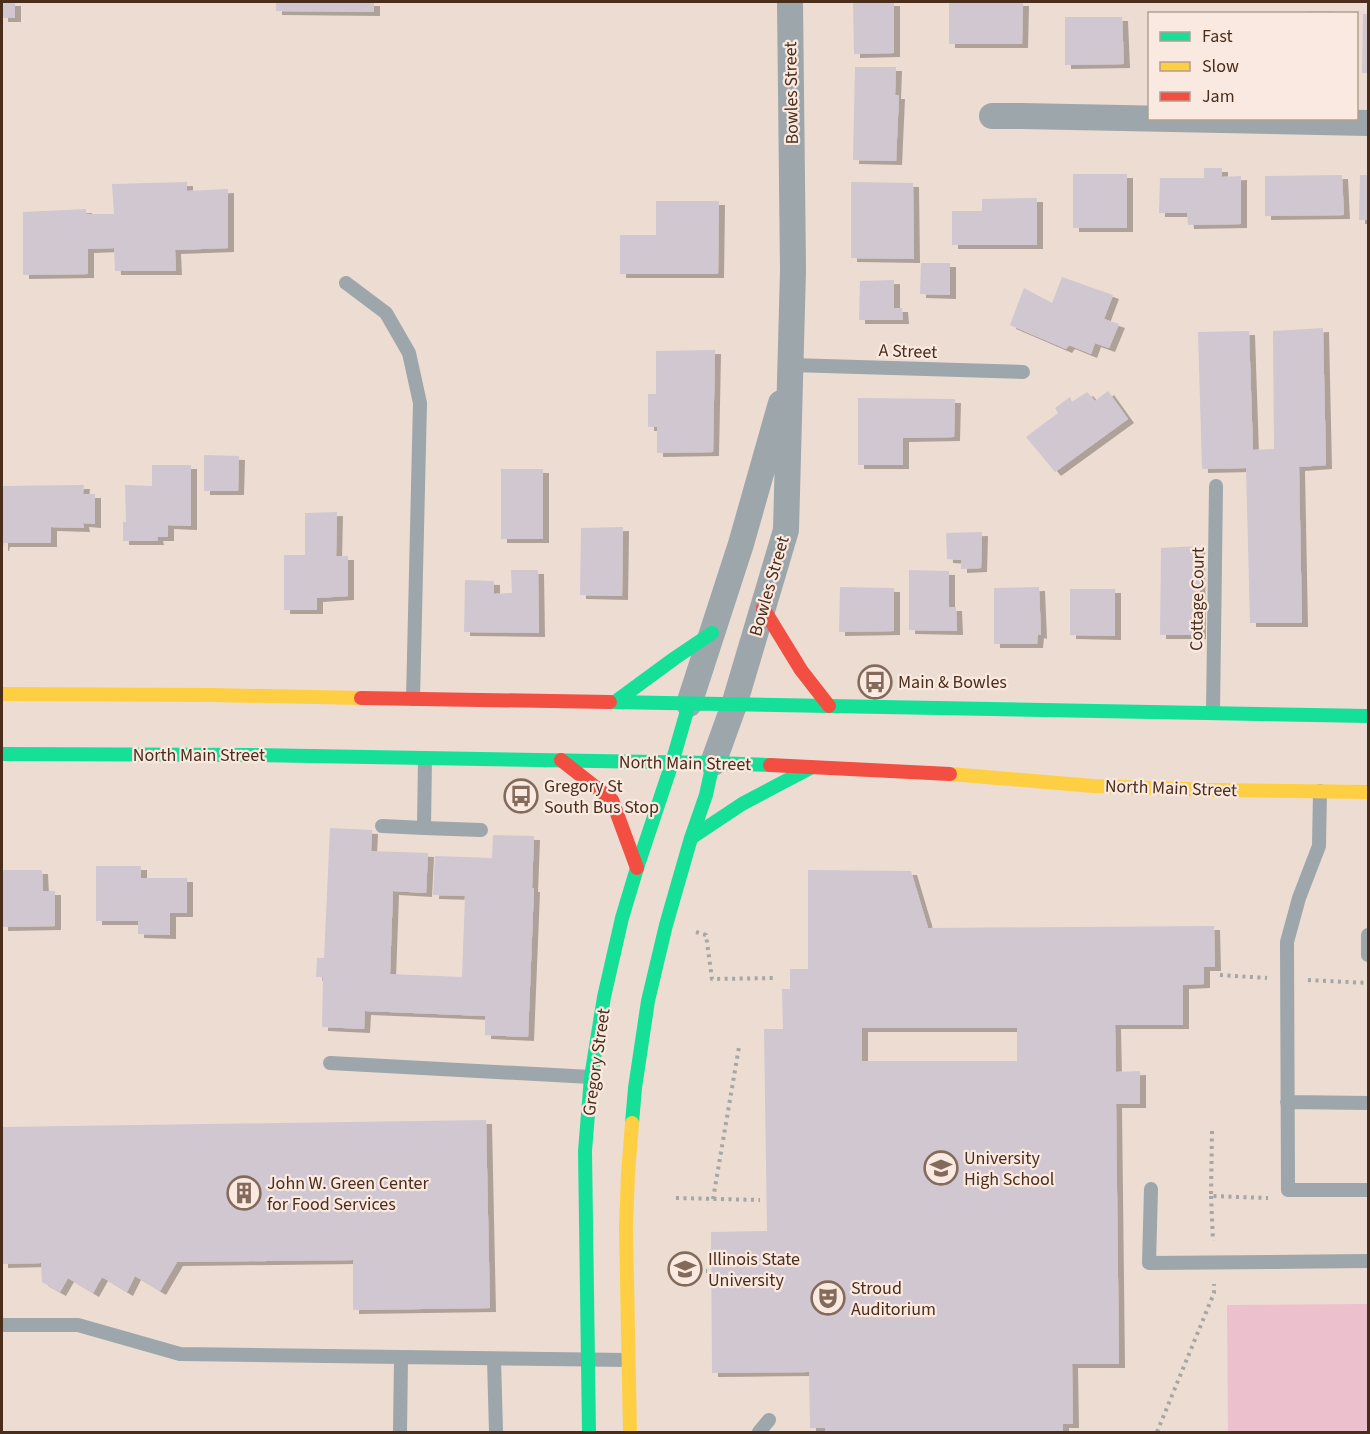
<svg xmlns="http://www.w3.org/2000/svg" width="1370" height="1434" font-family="'Source Sans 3',sans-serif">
<defs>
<filter id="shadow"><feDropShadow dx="6" dy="4" stdDeviation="0" flood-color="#0004"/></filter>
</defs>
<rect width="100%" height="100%" fill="#eddcd2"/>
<path fill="#ecc0cc" d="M1368,1304v128h-140l-1,-127z"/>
<path fill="#d1c7d1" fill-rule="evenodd" filter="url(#shadow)" d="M2,2h13v16h-13z
M276,2h98v10l-98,-1z
M853,2h41v51l-40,1z
M993,2h30l-1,42h-73v-41z
M1307,11h26v3h-26z
M1363,14h5v59h-6z
M1065,17h57l2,47 -59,1z
M855,67h41l-1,28h4l-3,66 -43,-1z
M1204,168h18v9l19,-1v48l-53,1 -1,-12h-28l1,-35h44z
M1073,174h54v54h-54z
M1342,175l2,40 -79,1v-40z
M1360,175h8v45h-9z
M187,182v9l41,-2v59l-53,2 1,21h-61l-1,-23 -26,1v25l-65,1v-63l63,-3v5h28l-2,-30z
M851,182l62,1 1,76 -63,-1z
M1037,198v47h-85v-34h30v-12z
M656,201h63l-1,73h-98v-39h36z
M921,263h29v32l-30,-1z
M1062,277l51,18 -9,24 15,5 -10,24 -14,-5 -4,11 -22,-9 -3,4 -56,-24 14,-37 28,15z
M894,280v28h8l1,12h-44l1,-39z
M1323,328l3,137 -27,2 3,156h-52l-4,-155 -44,1 -4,-137 51,-1 4,119 21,-1 -1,-118z
M715,350l-2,102 -56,1v-26h-9v-33h8v-43z
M1108,391l20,28 -73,53 -29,-35 32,-24 -3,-5 15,-11 2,5 15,-10 8,9z
M858,398l97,1 -1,38 -51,1v27h-45z
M204,455l35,1 -1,35h-34z
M152,465h39v61l-23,-1v12h-11l1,4h-35v-19h3l-1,-37 27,1z
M501,469h42v70h-42z
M84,485l-1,9h12v30l-12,-1 1,5 -33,-1v16h-47l-1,4h-1v-61z
M337,512l-1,44h12v40l-31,2v12h-33v-55h21v-42z
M623,527l-1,69 -42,-1 1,-67z
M982,532l-1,36 -20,1v-9l-14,-1 -1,-26z
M1199,546l1,89h-40l1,-87z
M511,570h27l1,63 -75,-1 1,-52 29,1v13l18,-1z
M909,570l40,1v36h7l1,24 -48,-1z
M840,587l54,1v43l-55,1z
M1039,587l2,48 -3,-1 -1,10h-43v-56z
M1070,589h45v47l-45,-1z
M330,828l42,2 -1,21 57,2 -2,40 -33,-2 -3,83 72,3 3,-81 -32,-1 2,-39 57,2 1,-23 41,1 -2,52h2l-6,149 -43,-2v-19l-120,-5 -1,18 -42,-2 1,-50h-7l1,-19h7z
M96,866h45v12h46v35h-17v22l-32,-1v-13h-42z
M2,870h40l1,21h12v35l-53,1z
M808,870l103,1 17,57 286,-2 1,41h-11v17l-21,1v40h-68l1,47 24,-1v33h-24l3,260h-47l1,60h-10v8h-237l-1,-4h-15l-1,-56 -97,1 -1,-141 56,-1 -3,-202h19l-1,-40h8v-20h18zM862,1028h155v33h-155z
M486,1120l4,188 -137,2v-50l-176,2 -17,29 -25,-15 -8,16 -25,-15 -9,16 -25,-15 -8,14 -18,-10 -1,-19 -39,1v-137z"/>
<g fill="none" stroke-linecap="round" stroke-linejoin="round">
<path stroke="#a5a6a6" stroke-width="4" stroke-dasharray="3 4.5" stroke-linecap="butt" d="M696,932l10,3 6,44 63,-1
M1220,975l47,3
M1308,980l60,3
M1212,1131l-1,65 57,2
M1211,1196l2,45
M676,1198l84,2
M713,1199l26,-152
M676,1271h31
M1157,1432l57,-139v-9"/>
<path stroke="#9ca6ab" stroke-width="14" d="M346,283l40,30 23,40 11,50 -7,296
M791,365l232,7
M1213,713l3,-227
M1320,791l-1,55 -20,52 -12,44 1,248h80
M382,826l42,2 1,-70
M424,828l57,2
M1368,935v20
M330,1063l261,14
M1287,1102l81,1
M1151,1189l-2,74 219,-2
M2,1325h76l102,29 448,6
M494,1359l2,73
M400,1432l1,-74
M759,1432l10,-12"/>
<path stroke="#9ca6ab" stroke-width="26" d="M992,116h29l347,7
M689,704l52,-160 40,-141
M713,763l21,-58 52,-175 7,-260 -3,-268"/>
<path stroke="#16e098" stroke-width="14" d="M610,702l758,14
M615,702l60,-44 37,-25
M2,754l249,1 462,8 57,2
M691,838l51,-34 68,-36
M632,1123l3,-35 13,-87 18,-76 25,-87 15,-43 7,-32
M589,1432l-4,-281 6,-74 13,-80 18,-79 15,-50 35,-105 17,-59"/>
<path stroke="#ffcf43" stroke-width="14" d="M2,694l209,1 150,3
M950,774l143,12 120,4 155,2
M630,1432l-4,-205 2,-53 4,-51"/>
<path stroke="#f24e42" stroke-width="14" d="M763,608l38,62 28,36
M361,698l249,4
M561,760l51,40 25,68
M770,765l180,9"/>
</g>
<defs>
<g id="bus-ring" transform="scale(1.725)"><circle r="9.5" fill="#f9e9e0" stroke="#846a5b" stroke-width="1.5"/><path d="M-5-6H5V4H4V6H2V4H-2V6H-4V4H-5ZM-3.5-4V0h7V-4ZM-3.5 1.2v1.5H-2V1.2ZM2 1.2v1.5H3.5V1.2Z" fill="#846a5b"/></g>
<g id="school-ring" transform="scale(1.725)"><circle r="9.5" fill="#f9e9e0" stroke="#846a5b" stroke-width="1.5"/><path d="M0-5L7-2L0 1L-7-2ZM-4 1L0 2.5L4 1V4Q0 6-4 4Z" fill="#846a5b"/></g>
<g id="building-ring" transform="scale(1.725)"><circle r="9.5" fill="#f9e9e0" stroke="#846a5b" stroke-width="1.5"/><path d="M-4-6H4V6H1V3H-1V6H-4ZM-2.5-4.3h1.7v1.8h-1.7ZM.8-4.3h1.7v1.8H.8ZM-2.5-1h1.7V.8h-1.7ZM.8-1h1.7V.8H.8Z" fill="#846a5b"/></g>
<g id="university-ring" transform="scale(1.725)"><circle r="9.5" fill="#f9e9e0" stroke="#846a5b" stroke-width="1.5"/><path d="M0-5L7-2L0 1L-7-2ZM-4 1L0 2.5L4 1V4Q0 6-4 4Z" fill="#846a5b"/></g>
<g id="theatre-ring" transform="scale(1.725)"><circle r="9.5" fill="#f9e9e0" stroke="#846a5b" stroke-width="1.5"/><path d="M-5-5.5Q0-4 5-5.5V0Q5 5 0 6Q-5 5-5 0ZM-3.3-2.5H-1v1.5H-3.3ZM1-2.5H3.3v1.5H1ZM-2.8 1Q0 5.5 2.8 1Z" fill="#846a5b"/></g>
</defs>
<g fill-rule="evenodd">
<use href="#bus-ring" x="875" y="682"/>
<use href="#bus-ring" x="521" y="796"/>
<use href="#school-ring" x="941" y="1168"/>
<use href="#building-ring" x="244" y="1193"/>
<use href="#university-ring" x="685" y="1269"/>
<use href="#theatre-ring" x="828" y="1298"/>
</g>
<g text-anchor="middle" stroke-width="4.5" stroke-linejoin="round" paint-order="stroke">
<g font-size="18" fill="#4b2d1b" stroke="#f9e9e0">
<text transform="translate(791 93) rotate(-91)" y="6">Bowles Street</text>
<text transform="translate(908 351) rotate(2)" y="6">A Street</text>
<text transform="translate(769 586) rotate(-74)" y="6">Bowles Street</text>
<text transform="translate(1197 599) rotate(-89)" y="6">Cottage Court</text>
<text x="199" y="761">North Main Street</text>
<text transform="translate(685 763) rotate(1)" y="6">North Main Street</text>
<text transform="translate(1171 788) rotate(2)" y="6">North Main Street</text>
<text transform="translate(596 1062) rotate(-82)" y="6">Gregory Street</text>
</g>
<g font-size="18" fill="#4b2d1b" stroke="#f9e9e0" text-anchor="start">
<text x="898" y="688">Main &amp; Bowles</text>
<text x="544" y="792">Gregory St<tspan x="544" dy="21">South Bus Stop</tspan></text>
<text x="964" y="1164">University<tspan x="964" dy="21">High School</tspan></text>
<text x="267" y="1189">John W. Green Center<tspan x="267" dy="21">for Food Services</tspan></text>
<text x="708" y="1265">Illinois State<tspan x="708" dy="21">University</tspan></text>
<text x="851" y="1294">Stroud<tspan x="851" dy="21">Auditorium</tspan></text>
</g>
</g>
<rect width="1370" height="1434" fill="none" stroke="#4b2d1b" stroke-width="6"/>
<rect x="1148" y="12" width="210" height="108" fill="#f9e9e0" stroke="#b39e91" stroke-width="1.5"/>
<rect x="1160" y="32" width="30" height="9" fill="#16e098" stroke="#b39e91" stroke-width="1.5"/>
<text x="1202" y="42" font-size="18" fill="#4b2d1b">Fast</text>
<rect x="1160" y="62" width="30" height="9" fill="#ffcf43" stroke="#b39e91" stroke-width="1.5"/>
<text x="1202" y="72" font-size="18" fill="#4b2d1b">Slow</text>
<rect x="1160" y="92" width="30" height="9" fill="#f24e42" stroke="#b39e91" stroke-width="1.5"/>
<text x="1202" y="102" font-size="18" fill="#4b2d1b">Jam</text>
</svg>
